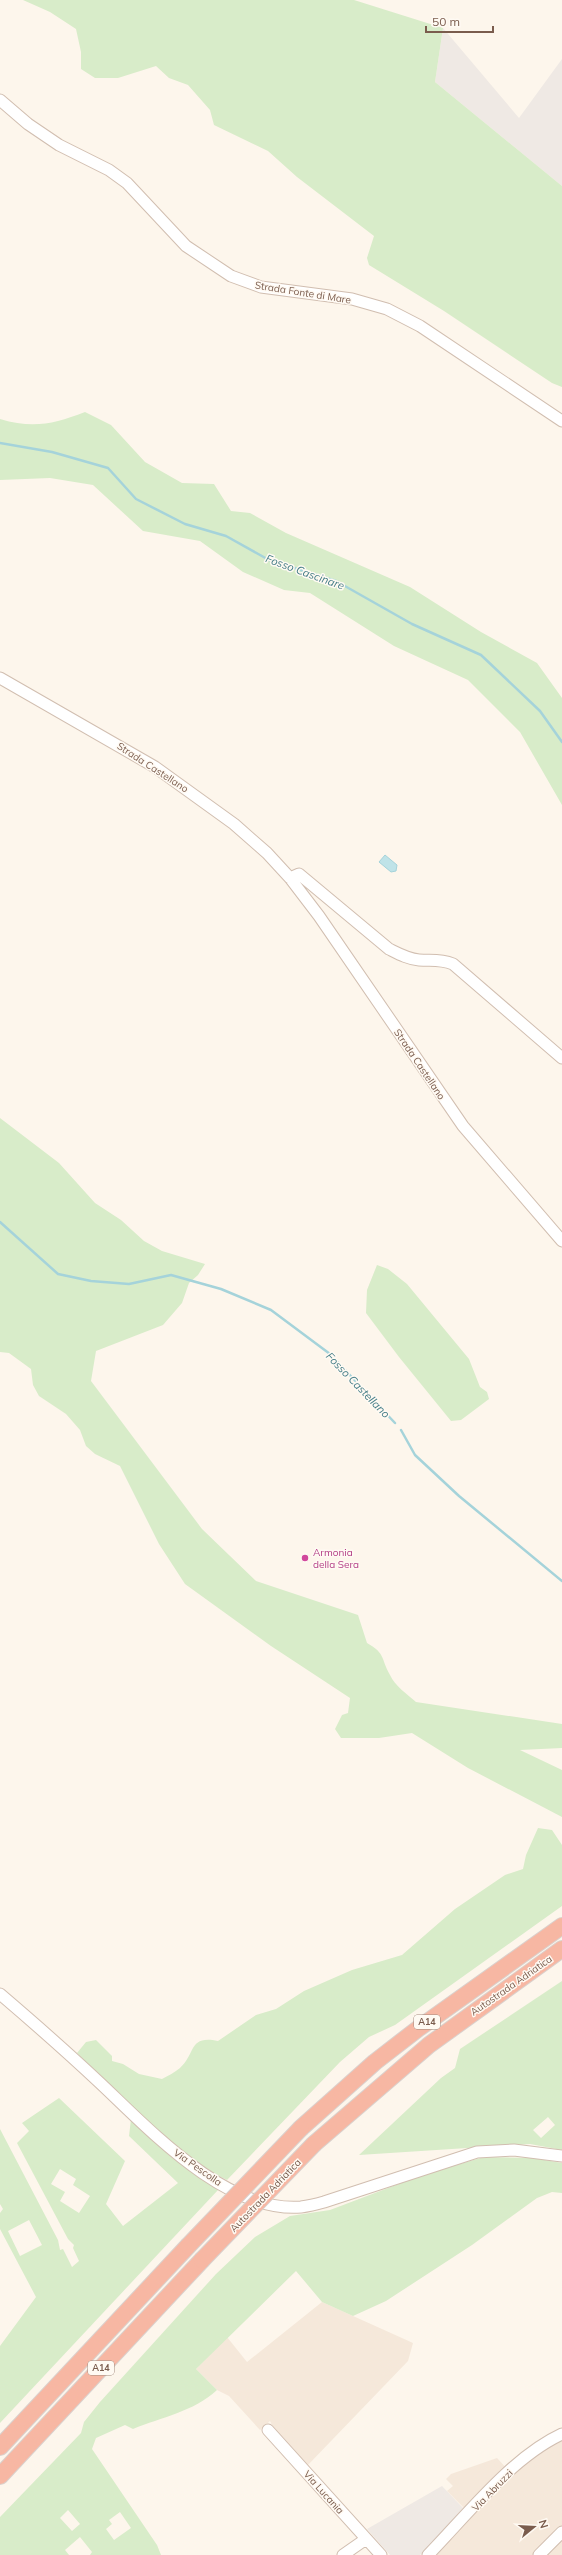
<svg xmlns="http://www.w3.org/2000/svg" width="562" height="2555" font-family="Mulish,sans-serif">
<rect width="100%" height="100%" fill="#fdf6ec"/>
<path fill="#f5e8da" d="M322,2302l91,41 -5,18 -101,105 -33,-37 -4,-8 -10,9 -31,-34 -12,-6 -21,-21 31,-32 20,25z
M562,2434v121h-134l41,-42 -22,-22 6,-5 -7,-7 5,-5 46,-16 12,13z"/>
<path fill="#efe9e4" d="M443,28l76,90 43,-59v127l-127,-104z
M442,2486l22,23 -44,46h-30l-23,-26z"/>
<path fill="#d8ecc9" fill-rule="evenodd" d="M23,0h331l89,28 -8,54 127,104v201l-10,-4 -108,-72 -75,-46 -2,-7 7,-22 -77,-59 -29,-26 -54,-26 -4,-15 -22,-25 -19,-7 -13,-12 -38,12h-23l-14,-9v-17l-5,-23 -26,-17z
M85,412l26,13 34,37 37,21 32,1 17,27 19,2 36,20 124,54 71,45 56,31 25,35v107l-42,-73 -52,-52 -74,-34 -84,-53 -26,-3 -41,-18 -43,-31 -57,-10 -50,-46 -43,-7 -50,2v-61c33,10 54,5 85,-7z
M0,1118l59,45 36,40 26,17 23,21 18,10 43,13 -7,11 -9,8 -7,20 -19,22 -67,26 -5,30 111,148 54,52 102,34 9,28c19,11 13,14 23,32 5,11 17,19 26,27l146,22v24l-42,2 42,20v47l-94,-49 -56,-35 -33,5h-38l-6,-9 7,-14 6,-2 2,-15 -79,-52 -86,-62 -26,-40 -39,-78 -25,-12 -9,-8 -6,-16 -14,-16 -27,-18 -6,-11 -2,-16 -22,-16 -9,-1z
M377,1265l11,4 19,15 62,75 11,28 7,5 2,7 -28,21 -10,1 -52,-64 -33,-44 1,-23z
M538,1828l14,2 10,15v61l-167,119 -26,12 -29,25 -113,118c-57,-26 -105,-83 -150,-127l9,-11 10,-2 16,16v5l11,3 16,10 23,5c6,-3 13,-7 18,-11 16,-14 8,-33 38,-27l38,-26 20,-6 28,-18 48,-21 50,-15 53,-46 50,-34 18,-6 3,-14z
M562,1981v169l-32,-6 -171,11 82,-77 14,-10 5,-19zM548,2117l7,8 -14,13 -8,-8z
M59,2098l66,63 -19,43 17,22 55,-43 -49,-47 2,-17 45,41 42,30 -218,233v-77l36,-49 -36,-68v-16l3,-4 -3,-5v-75l58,111 2,10 3,-1 9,18 7,-6 -6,-13 1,-3 -6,-6 -51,-96 12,-12 -7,-8zM60,2169l16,10 -3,6 17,11 -11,17 -19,-12 5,-9 -14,-8zM29,2220l13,25 -22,11 -12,-25z
M484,2157l49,1 29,5v30l-10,-1 -15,6 -65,47 -86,56 -33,15 -31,-14 -26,-31 -100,98 21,21c-24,22 -55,27 -84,39l-8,-4 -29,13 -4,11 65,96 4,10h-71l2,-3 -12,-15 -15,13 4,5h-69v-38l81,-84 3,-11 16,-20 116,-128 39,-37 35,-21 40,-6 95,-36zM68,2510l12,14 -8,7 -12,-13zM120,2512l11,16 -17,12 -8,-11 6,-5 -3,-4z"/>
<path fill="#bfe3e8" stroke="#a5d3da" d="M385,855l12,10 -1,6 -5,1 -12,-10z"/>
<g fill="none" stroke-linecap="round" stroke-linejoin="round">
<path stroke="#a5d3da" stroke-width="2.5" d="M0,443l52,9 56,16 28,31 49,25 41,12 43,24 67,21 76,43 69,31 59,56 22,31
M0,1222l58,52 33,7 38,3 42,-9 50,14 50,21 59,44 65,69
M401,1430l14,25 44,41 103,85"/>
<g stroke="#d1beb0" stroke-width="13">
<path id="minor" d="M0,100l28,24 31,21 50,25 18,13 59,63 45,30 30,11 91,12 35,10 33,17 142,95
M0,678l155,89 79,57 33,29 23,25 29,38 144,210 99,115
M290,878l9,-4 90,75c10,5 19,10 30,11 12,1 21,-1 34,4l109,94
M0,1994c34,29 67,58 100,89 49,46 126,130 201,124 8,-1 16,-3 23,-5l153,-50 37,-2 48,6
M268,2430l113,125
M343,2555l23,-16
M428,2555c39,-40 84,-98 134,-121
M539,2555l23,-23"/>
</g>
<g stroke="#dad1cd" stroke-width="18">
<path id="highway" d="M301,2128l74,-66 44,-34 143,-102
M314,2144l115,-99 133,-96
M0,2447l188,-201
M0,2476l202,-216"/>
</g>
<use href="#minor" stroke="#fff" stroke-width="11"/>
<use href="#highway" stroke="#f7b7a3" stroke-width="16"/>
<g stroke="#dad1cd" stroke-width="18" stroke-linecap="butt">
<path id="highway-bridge" d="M188,2246l113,-118
M202,2260l112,-116"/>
</g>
<use href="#highway-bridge" stroke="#f7b7a3" stroke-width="16"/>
</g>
<circle fill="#d1479c" stroke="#fffaf3" stroke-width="1.5" cx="305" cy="1558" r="4"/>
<g text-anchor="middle" stroke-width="3" stroke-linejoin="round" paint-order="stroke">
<g fill="#fffaf3" stroke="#a28b7f" stroke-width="1">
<rect x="414" y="2015" width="26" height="14" rx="3"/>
<rect x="88" y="2361" width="26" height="14" rx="3"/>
</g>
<g font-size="9" font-weight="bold" fill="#7a5c4d">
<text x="427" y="2025">A14</text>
<text x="101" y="2371">A14</text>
</g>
<g font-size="10" fill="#7a5c4d" stroke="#fffaf3">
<text transform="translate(303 292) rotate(9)" y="4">Strada Fonte di Mare</text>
<text transform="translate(153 767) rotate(33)" y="4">Strada Castellano</text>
<text transform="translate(420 1064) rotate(56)" y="4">Strada Castellano</text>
<text transform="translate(511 1985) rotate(-35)" y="4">Autostrada Adriatica</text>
<text transform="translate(198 2167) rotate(35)" y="4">Via Pescolla</text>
<text transform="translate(265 2195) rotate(-46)" y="4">Autostrada Adriatica</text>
<text transform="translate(492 2490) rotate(-46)" y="4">Via Abruzzi</text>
<text transform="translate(324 2492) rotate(48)" y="4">Via Lucania</text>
</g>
<g font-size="10" fill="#b23c85" stroke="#fffaf3" text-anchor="start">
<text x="313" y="1556">Armonia<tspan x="313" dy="12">della Sera</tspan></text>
</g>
<g font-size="11" font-style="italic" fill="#437c86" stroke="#fffaf3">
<text transform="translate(305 572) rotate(20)" y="4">Fosso Cascinare</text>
<text transform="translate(358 1385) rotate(46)" y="4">Fosso Castellano</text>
</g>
</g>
<g transform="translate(534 2527) rotate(72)" stroke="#fffaf3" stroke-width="3" paint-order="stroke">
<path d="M0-3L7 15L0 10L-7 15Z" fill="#7a5c4d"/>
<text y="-6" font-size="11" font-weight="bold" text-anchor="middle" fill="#7a5c4d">N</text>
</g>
<path d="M426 26v6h67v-6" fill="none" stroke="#7a5c4d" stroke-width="2"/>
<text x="432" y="26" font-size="12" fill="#7a5c4d" stroke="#fffaf3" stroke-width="3" paint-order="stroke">50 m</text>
</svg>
